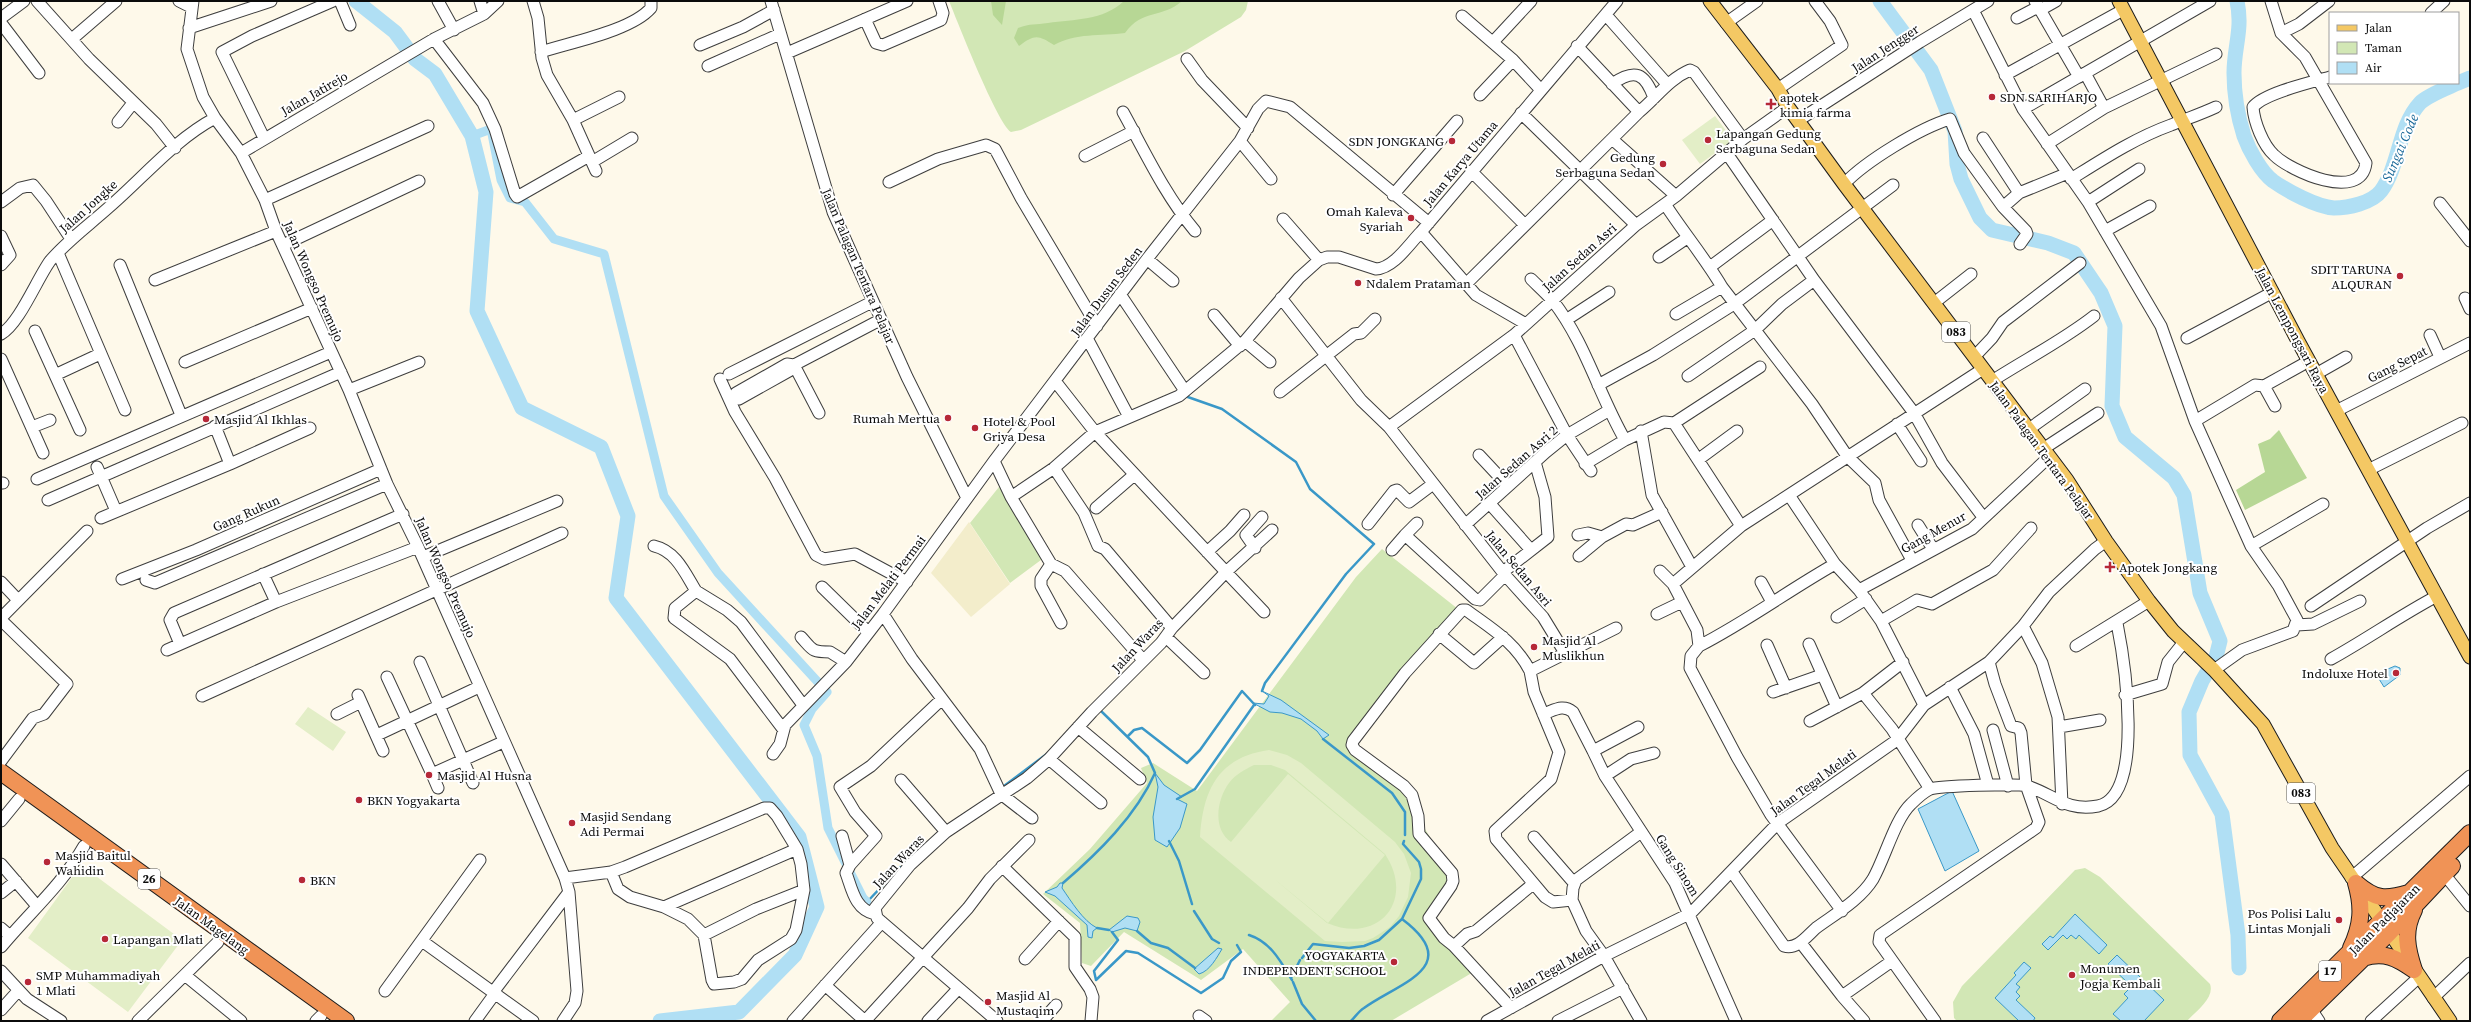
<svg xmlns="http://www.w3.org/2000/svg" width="2471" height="1022" font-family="'Source Serif 4',serif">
<rect width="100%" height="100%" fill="#fef9ea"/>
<path fill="#f3edcb" d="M969,522l41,62 -39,33 -40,-44z"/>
<path fill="#d2e7b5" d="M949,1h299l-2,9 -5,7 -56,34 -164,79 -10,2c-14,-9 -53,-109 -62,-131z
M1003,482l42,75 -35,26 -40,-60z
M1382,549l76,60 -111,131 2,6 46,34 57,93 -1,8 -24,32 48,58 -84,50h-120l19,-19 -47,-53 -42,31 -77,-48 -33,34 -9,-3 -2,-40 -37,-29 47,-45 57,-66 -6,-15 12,-5 44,28 159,-214z
M2085,868l15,9 110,107c5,14 -14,27 -23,37h-230l-3,-3 -1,-16 9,-16 113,-116z"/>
<path fill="#b7d795" d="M991,1h15l-4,24 -9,-10z
M1124,1h58c-20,18 -39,7 -57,32 -24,3 -50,0 -71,12 -16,-10 -19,-11 -35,1l-5,-8 4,-10c13,-5 17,-3 30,-5 26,-4 55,-2 76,-22z
M2279,430l28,48 -62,32 -9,-20 29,-18 -7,-28 12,-5z"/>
<path fill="#e3eec7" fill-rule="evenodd" d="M1715,116l18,24 -33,24 -18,-24z
M308,707l38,25 -13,19 -38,-27z
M1269,750l18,5 14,8 94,79 9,12 7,19 -3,24 -9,19 -9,11 -17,11 -8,3 -23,1 -17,-1 -125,-104c3,-48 19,-80 69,-87zM1254,765h17l14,5 100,84c31,47 -7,91 -58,69l-54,-45 55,45 57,-68 -97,-81 -57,68c-19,-13 -14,-43 -2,-59 7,-9 15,-13 25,-18z
M81,865l101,75 -54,72 -100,-74z"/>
<path fill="#b0dff4" stroke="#3a98c8" d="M2395,666l5,2v7l-16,12 -8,-13z
M1262,691l19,9 48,35 -6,4 -6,-8 -16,-12 -19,-6 -12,-1 -17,-9 11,1 5,-8z
M1155,773l9,12 18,12 -5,2 10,5 -7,24 -13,19 -12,-7 -2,-23 5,-30z
M1952,791l27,60 -34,20 -27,-62z
M1060,883h3l-1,5c9,13 21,33 35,40l-4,3 -1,7 -4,-1 -1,-12 -32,-29 -10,-4 12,-5z
M2075,914l32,31 -8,9 -20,-19 -3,4 -5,-4 -4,4 -4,-4 -15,15 -6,-6 8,-8 3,2z
M1127,916l11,2 2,4 -3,9 -12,-3 -13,4 -3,-2z
M1218,948l4,1c-5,8 -12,22 -23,25l-5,-5z
M2117,955l47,45 -20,21h-23l-8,-7 15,-16 -4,-4 4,-4 -4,-4 3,-4 -19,-18z
M2024,962l7,6 -15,16 4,3 -4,5 4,4 -4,4 19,18 -2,3h-14l-24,-23 21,-23 -2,-2z"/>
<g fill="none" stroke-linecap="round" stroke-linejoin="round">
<path stroke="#3a98c8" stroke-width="2.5" d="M1185,396l37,13 74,53 14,27 64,55 -28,30 -81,109 -3,8
M1128,736l6,-6 8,-2 45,35 13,-13 42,-59 13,14
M1323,739l69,54 13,19v23
M1004,786l44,-33
M1177,799l18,-10 59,-84
M1169,841l10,20 13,43
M1063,883c35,-30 73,-67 92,-110l-7,-16 -48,-47
M867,902l33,-35
M1194,911l18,28 7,4
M1097,928l12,2
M1137,931l14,12 17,5 27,20
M1112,932l6,8 -24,31 2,9 30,-29 12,2 63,40 22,-15 8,-17 10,-9 -4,-7
M1249,935c22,7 32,27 43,45
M1302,958l11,-14 36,4 15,-2 15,-6 23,-21 19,-40v-10l-2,-7 -16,-18 1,-3
M1291,978l9,-18
M1293,982l9,22 14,17
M1351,1021c4,-4 8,-10 13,-13 34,-25 102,-41 38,-89"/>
<path stroke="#b0dff4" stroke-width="9" d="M472,136l19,-7 10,51 9,18 15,4 29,37 50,15 60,242 54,77 109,119 -15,17 -8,16 13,31 11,72 35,70 4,4"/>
<path stroke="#b0dff4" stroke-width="15" d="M356,1l39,31 20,27 20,15 37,62 14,56 -9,119 45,97 79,39 27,69 -12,82 183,239 18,70 -22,48 -56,57 -79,9
M1880,1l51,69 24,61 2,33 4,15 19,39 12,12 56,13 26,10 27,40 14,33 -3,80 13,31 49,41 10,17 16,98 20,48 -4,16 -14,24 -13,31 1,43 32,59 16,121 1,33
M2237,1c6,28 -3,46 -3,72 0,19 4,44 10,63 5,14 17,36 29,45 14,10 44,26 61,27 14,0 38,-5 47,-17 19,-26 17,-64 39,-88 8,-8 27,-15 38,-20
M2458,83l12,-5"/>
<g stroke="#3e3e3e" stroke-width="13">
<path id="minor" d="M37,1l52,58 67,65 19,24
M179,1l12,6
M193,1l-6,48 16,48 12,21 26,35 24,47 11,31 73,159 38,94 31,63 147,331 4,14 8,99 -2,12 -12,18
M340,1l10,24
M438,1l16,29
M480,1l4,13
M533,1l5,17 4,40 5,17 26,45 23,51
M771,1l62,211 74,165 60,121
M2035,1l44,76
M2271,1l10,32 24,24 61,106c-5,40 -76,8 -92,-8 -11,-10 -20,-33 -21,-48 11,-14 59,-25 77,-30
M1973,10l50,99 65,93 73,124 34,95 56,125 27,39 19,35 -4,11 -51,19 -28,20
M2040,10l16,-9
M2431,13l13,-12
M1606,15l61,69
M1462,16l51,44 27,29
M1,18l23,-17
M2017,18l21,-11
M865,19l11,24 7,2 58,-25 2,-7 -4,-12
M1,23l38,50
M1726,23l31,-22
M189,28l82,-27
M2281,33l18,-9 30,-23
M72,39l44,-38
M434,39l49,64 12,26 20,65 2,3 72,-41
M1493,42l38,-41
M700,45l43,-18 31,-17
M1577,46l62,66c17,-14 30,-33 51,-42l4,2 49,67
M541,52c30,-10 90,-21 110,-44v-7
M787,53l120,-52
M1187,59l15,21 46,48
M708,66l72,-32
M2085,73l19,35
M2005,75l118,-65
M1612,84c23,-16 33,-11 42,14
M1778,89l64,-44 -12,-24 -15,-20
M1480,95l33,-35
M2023,109l187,-108
M1123,112c22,40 42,83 72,119
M1521,113l115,112
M573,120l46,-23
M1799,120l121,-78 68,-41
M118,122l15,-19
M264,138l-42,-86 30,-16 81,-35
M1983,138l36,55
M1612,139l64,57
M1240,141l31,38
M2047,144l57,-36 112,-54
M241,153l193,-114 50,-25 14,-13
M1728,155l86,125 100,133 28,50 41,54
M1085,156l49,-25
M592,162l40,-24
M1471,171l54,54
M2071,179c32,-20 64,-41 100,-54 15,-6 30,-11 45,-18
M889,182l49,-23 48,-14 9,4 26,49 76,128
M1844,184c22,-23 76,-56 106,-65l14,34 39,54 23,24 1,3 -7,10
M1393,195l64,-74
M265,200l163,-74
M1,202l19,-14 13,-3 13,16 25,38
M2088,202l51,-33
M2440,203l30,38
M1665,204c18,28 40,54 57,83l90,117 35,52 28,27 4,17 33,60
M2003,207l16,-14 49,-20
M1283,219l36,41
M2105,231l45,-25
M1,236l9,19 -9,10
M283,245l136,-64
M58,253l67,157
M1659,257l28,-19
M1147,259l26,22
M120,265l61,150
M1710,267l63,-47
M1531,279c7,7 15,14 22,22 32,41 46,94 72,139l39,-18 10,1 67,103
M155,280l121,-49
M1466,284l173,-172
M1120,294l65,97
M1281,298l80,102 28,27 116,148 38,42 22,36
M2465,298l5,11
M1934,303l37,-29
M1676,314l46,-27
M1214,315l26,31
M1566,320l43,-28
M1526,324l-50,-29 -55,-63 196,-231
M35,331l45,99
M1,334c18,-10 36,-55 49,-73 17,-20 39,-36 58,-53 35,-30 66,-68 107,-90
M1514,335l53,100 24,36
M2430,335l10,22
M1087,338l42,79
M2187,338l86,-46
M1245,341l25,21
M1975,356l17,-18 11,-16 77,-59
M1,359l42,94
M185,362l127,-54
M729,374l143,-72
M2316,374l30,-17
M55,375l45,-21
M1688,376l67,-46 27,-26 32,-24
M720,379l15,33 40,66 41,77 8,4 31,-5 52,28
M1992,381c34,-22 70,-40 102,-65
M1598,385l55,-30 81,-51 159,-119
M2264,386l45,-25
M349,390l70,-28
M1280,392l74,-58 7,-1 14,-14
M2336,411l134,-68
M819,413l-25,-48 -5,6 -50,28 -3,-6 51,-29 7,1 86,-45
M2195,421l60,-36 9,1 11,20
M1674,423l86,-56
M1897,424l24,37
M215,426l15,38
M32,427l18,-7
M1389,427l125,-92 122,-110 40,-29 67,-57 45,-32
M2029,429l56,-40
M1641,431l11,64 40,72
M2043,449l55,-36
M1479,455l29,31
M1699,459l38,-28
M994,461l17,36 40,67 14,7 78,89
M1585,464l40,-24
M97,467l19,44
M2368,470l94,-47
M37,479l294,-127
M1,483h2
M1789,495l46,69 24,26 22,31 43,84
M1011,497l43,-29
M48,500l293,-128
M1490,504l41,46
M1096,508l38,-33
M101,518l129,-54 80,-36
M1417,523l-12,12 70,64 5,1 25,-25
M1368,524l26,-33 3,-1 12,12 24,-18
M1465,525l81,-73 21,-17 41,-24
M1918,525l15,24
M1578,535l10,-2 14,4
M654,546c22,5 31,27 42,45
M2251,546l72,-42
M1255,548l-9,-13 16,-18
M1392,550l13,-15
M1207,552l23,-21 14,-16
M1579,556l23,-19 24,-13 7,1 29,-13
M423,557l134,-56
M1051,564l-10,15v7l20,37
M1660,571l13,13
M1503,572l45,-35 -3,-40 -10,-35
M263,574l13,28
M122,579l74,-29 185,-81
M146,580l9,3 232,-99
M1,582l17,18
M1761,582l11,20
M822,587l46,45
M1859,590l113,-61 77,-72
M2311,606l116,-78 43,-25
M1264,612l-38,-40 46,-42
M883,614l29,45 68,90 21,45 31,24
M1657,614l25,-12
M1837,617l29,-18
M1,618l86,-87
M1,620l66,64 -23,30 -11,4 -32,43
M1881,621l36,-21 15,4 61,-34 38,-42
M2297,625l16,-1 47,-23
M2023,626l19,37 16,54 4,87
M1172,628l-67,-79 -7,-3 -14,-33 -30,-45 41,-36 84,-36 66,-55 54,-63 20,-18 8,-3h12l37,12c18,-1 33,-25 45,-37
M1439,634l35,29 29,-26
M801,637c12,13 10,15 29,15l16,10
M1166,637l38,36
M180,644l-10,-24 4,-7 229,-99
M1809,644l28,63
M1767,645l19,43
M1699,646c47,-24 90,-56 136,-82
M2076,646l73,-45
M167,650l109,-48 142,-55
M2331,659c36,-20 70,-44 106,-63
M420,662l53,121
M387,677l45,97 71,-32
M1950,687l24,47 14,51
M1773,692l49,-17
M1863,693l29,36 38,60
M358,695l25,56
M2125,695l37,-11 6,-22 16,-20
M202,696l360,-163
M337,714l24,-12
M1543,714c12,-4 20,-10 30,-2l20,39 45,-24
M1810,721l53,-28 40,-31
M1078,727l62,52
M2059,727l41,-7
M783,729l-53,-70 -56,-41 1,-10 21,-17 31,19 14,12 62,83
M1993,730l15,56
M377,735l102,-48
M1593,751l12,25 70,107 61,138
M773,754l7,-10 5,-19 61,-63 37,-48 111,-153 153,-202 93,-118 18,-32 8,-8 24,6 139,116
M1049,759l52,44
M432,774l6,14
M1605,776l26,-17 23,-6
M901,780l45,52
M1,821l18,-22
M1641,832l-65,48 -3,8 -1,12 14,31 18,25 37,65
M842,836l8,29
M1534,837l40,46
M1,864l36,42
M1002,866l73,71v30l15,22 3,8 -2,24
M1732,872l52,74c13,4 23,-10 32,-18 19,-14 44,-28 57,-49 12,-21 22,-60 38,-75 5,-5 13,-12 19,-15 9,-3 88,-6 97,-3 26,8 39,26 71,20 48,-10 26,-148 19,-183
M2444,874l26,32
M565,878l46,-6 14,-5 139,-59h6l7,8 20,33 -133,58 -34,-10 -12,-8 -7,-17
M2351,878l119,-102
M1,893l15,-12
M1572,900l-19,2 -8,-5 -49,-58 -1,-8 56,-52 8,-27 -25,-60 -4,-21 86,-43
M664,907l24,12 16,16 52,-26 48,-19 -3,-26 -4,-15
M1842,911l-71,-96 -34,-58 -47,-89 1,-12 8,-10 -2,-16 -24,-46 68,-58 242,-157
M875,914c-20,-4 -23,-25 -29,-41l4,-8 26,-29 -21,-24 -15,-25 31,-21 71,-67
M1,928l9,8
M704,935l8,45 2,4 20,-2 8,-3 16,-19 33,-21 5,-9 8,-40
M422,941l111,80
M1801,943l41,53
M1454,946l-10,-8 -15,-20 22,-32 2,-5 -1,-8 -33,-39 -1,-18 -6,-21 -8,-9 -49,-36 -3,-5 1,-4 52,-68 57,-63h4c26,19 49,32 64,61
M1,947c29,-35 61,-62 83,-101
M1025,959l34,-38
M1,971l26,28 34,22
M186,976l55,45
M825,985l40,36
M385,991l95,-131
M494,991l75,-99
M2433,998l37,-35
M1511,1008l-57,-62 13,-12 9,-3 57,-47
M2311,1009l8,12
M1,1010l17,-19
M1199,1016l7,5
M138,1021l80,-79
M316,1021l5,-5
M475,1021l21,-29
M793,1021l89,-99
M865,1021l103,-113 22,-29 39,-39
M928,1021l30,-32
M997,1021l-120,-103 -2,-10 35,-43 36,-33 81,-54 22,-19 43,-47 69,-69 11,-15 54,-56 -131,-140 -40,-51
M1042,1021l14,-16
M1487,1021l117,-65 87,-43 87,-90 119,-83 27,-35 65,-43 34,-36 26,-34 46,-43 11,-8
M1558,1021l65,-33
M1864,1021l-22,-25 50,-35
M1935,1021l-56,-79 1,-7 156,-107 3,-6 -13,-37 -5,-52 -2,-5 -8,-2 -16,-42 -6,-22
M2371,1021l47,-43"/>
</g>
<g stroke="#1c1c1c" stroke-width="15">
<path id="major" d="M1710,1l68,88 10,18 56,77 223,296 39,61 43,60 24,30 41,39 49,54 69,124 118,173
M2119,1l179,340 172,316"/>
</g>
<g stroke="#1c1c1c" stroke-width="18">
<path id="highway" d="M1,772l345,249
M2356,883c20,17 29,17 53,10
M2351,948c11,-23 12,-41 5,-65
M2363,958c21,-7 34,0 51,12
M2414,970c-7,-21 -11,-39 0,-60
M2280,1021l190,-188
M2299,1021l90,-88 63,-67"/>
</g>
<use href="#minor" stroke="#fff" stroke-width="11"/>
<use href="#major" stroke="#f4c864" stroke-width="13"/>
<use href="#highway" stroke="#f09356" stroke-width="16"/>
</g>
<g fill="#b62838" stroke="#fff" stroke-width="1.5">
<circle cx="1992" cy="97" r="4"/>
<path d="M1769 98h4v4h4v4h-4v4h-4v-4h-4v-4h4z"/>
<circle cx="1708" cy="140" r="4"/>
<circle cx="1452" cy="141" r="4"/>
<circle cx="1663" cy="164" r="4"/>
<circle cx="1411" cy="218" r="4"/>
<circle cx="2400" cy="276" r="4"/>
<circle cx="1358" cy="283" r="4"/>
<circle cx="948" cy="418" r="4"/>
<circle cx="206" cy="419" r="4"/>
<circle cx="975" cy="428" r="4"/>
<path d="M2108 561h4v4h4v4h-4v4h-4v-4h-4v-4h4z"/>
<circle cx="1534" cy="647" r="4"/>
<circle cx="2396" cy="673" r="4"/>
<circle cx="429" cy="775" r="4"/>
<circle cx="359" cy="800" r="4"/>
<circle cx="572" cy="823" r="4"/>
<circle cx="47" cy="862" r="4"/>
<circle cx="302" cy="880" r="4"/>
<circle cx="2339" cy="920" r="4"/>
<circle cx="105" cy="939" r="4"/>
<circle cx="1394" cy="962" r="4"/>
<circle cx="2072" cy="975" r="4"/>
<circle cx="28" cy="982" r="4"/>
<circle cx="988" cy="1002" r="4"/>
</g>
<g text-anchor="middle" stroke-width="4" stroke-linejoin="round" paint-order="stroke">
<g fill="#fff" stroke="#545454" stroke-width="1">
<rect x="1942" y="322" width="28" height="20" rx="3"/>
<rect x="2287" y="783" width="28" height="20" rx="3"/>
<rect x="138" y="869" width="22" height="20" rx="3"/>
<rect x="2319" y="961" width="22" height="20" rx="3"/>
</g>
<g font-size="12" font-weight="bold" fill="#0b0b0b">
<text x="1956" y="336">083</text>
<text x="2301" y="797">083</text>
<text x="149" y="883">26</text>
<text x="2330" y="975">17</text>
</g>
<g font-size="13" fill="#0b0b0b" stroke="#fff">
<text transform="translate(1885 48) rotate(-33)" y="5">Jalan Jengger</text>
<text transform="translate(314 93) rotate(-30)" y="5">Jalan Jatirejo</text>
<text transform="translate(1460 163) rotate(-50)" y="5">Jalan Karya Utama</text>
<text transform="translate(88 206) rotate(-42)" y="5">Jalan Jongke</text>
<text transform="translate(1579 257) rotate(-42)" y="5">Jalan Sedan Asri</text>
<text transform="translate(859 266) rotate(67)" y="5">Jalan Palagan Tentara Pelajar</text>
<text transform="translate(314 281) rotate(66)" y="5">Jalan Wongso Premujo</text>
<text transform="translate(1106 291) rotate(-53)" y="5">Jalan Dusun Seden</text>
<text transform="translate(2293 330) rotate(62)" y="5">Jalan Lempongsari Raya</text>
<text transform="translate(2397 364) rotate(-27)" y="5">Gang Sepat</text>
<text transform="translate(2042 450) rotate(54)" y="5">Jalan Palagan Tentara Pelajar</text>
<text transform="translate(1516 462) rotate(-41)" y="5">Jalan Sedan Asri 2</text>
<text transform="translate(246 513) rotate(-24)" y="5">Gang Rukun</text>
<text transform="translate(1933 532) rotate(-29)" y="5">Gang Menur</text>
<text transform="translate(1519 568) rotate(50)" y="5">Jalan Sedan Asri</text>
<text transform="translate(446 577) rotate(66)" y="5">Jalan Wongso Premujo</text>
<text transform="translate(888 582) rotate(-53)" y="5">Jalan Melati Permai</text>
<text transform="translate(1137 645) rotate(-47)" y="5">Jalan Waras</text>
<text transform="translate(1813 782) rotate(-36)" y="5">Jalan Tegal Melati</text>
<text transform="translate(898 861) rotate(-47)" y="5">Jalan Waras</text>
<text transform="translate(1678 865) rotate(58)" y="5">Gang Sinom</text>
<text transform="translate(2384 919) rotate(-45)" y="5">Jalan Padjajaran</text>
<text transform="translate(212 925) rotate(36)" y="5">Jalan Magelang</text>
<text transform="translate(1554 968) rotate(-29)" y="5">Jalan Tegal Melati</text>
</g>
<g font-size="13" fill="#0b0b0b" stroke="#fff" text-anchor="start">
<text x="1780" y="102">apotek<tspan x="1780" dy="15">kimia farma</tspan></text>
<text x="2000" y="102">SDN SARIHARJO</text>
<text x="1716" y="138">Lapangan Gedung<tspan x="1716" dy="15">Serbaguna Sedan</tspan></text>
<text x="1444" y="146" text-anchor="end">SDN JONGKANG</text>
<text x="1655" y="162" text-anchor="end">Gedung<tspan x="1655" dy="15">Serbaguna Sedan</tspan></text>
<text x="1403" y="216" text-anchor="end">Omah Kaleva<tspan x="1403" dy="15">Syariah</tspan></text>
<text x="2392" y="274" text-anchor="end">SDIT TARUNA<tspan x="2392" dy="15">ALQURAN</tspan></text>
<text x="1366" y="288">Ndalem Prataman</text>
<text x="940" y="423" text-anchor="end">Rumah Mertua</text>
<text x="214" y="424">Masjid Al Ikhlas</text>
<text x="983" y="426">Hotel &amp; Pool<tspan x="983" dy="15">Griya Desa</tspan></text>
<text x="2119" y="572">Apotek Jongkang</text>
<text x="1542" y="645">Masjid Al<tspan x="1542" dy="15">Muslikhun</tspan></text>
<text x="2388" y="678" text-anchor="end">Indoluxe Hotel</text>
<text x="437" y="780">Masjid Al Husna</text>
<text x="367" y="805">BKN Yogyakarta</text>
<text x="580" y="821">Masjid Sendang<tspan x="580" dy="15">Adi Permai</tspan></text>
<text x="55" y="860">Masjid Baitul<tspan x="55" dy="15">Wahidin</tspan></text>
<text x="310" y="885">BKN</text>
<text x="2331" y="918" text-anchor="end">Pos Polisi Lalu<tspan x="2331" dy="15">Lintas Monjali</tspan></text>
<text x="113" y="944">Lapangan Mlati</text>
<text x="1386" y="960" text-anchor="end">YOGYAKARTA<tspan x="1386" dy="15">INDEPENDENT SCHOOL</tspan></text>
<text x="2080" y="973">Monumen<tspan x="2080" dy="15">Jogja Kembali</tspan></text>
<text x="36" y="980">SMP Muhammadiyah<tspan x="36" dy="15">1 Mlati</tspan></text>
<text x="996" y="1000">Masjid Al<tspan x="996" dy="15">Mustaqim</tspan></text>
</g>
<g font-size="14" font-style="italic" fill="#196898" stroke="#fff">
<text transform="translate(2400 148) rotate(-67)" y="5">Sungai Code</text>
</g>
</g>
<rect width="2471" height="1022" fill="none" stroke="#0b0b0b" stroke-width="4"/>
<rect x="2329" y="12" width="130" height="72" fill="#ffffff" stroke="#9d9d9d"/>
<rect x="2337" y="25" width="20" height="6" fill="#f4c864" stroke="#9d9d9d"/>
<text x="2365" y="32" font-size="12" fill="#0b0b0b">Jalan</text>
<rect x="2337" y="42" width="20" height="12" fill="#d2e7b5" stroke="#9d9d9d"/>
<text x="2365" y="52" font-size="12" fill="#0b0b0b">Taman</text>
<rect x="2337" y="62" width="20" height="12" fill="#b0dff4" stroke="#9d9d9d"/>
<text x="2365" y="72" font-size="12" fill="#0b0b0b">Air</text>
</svg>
